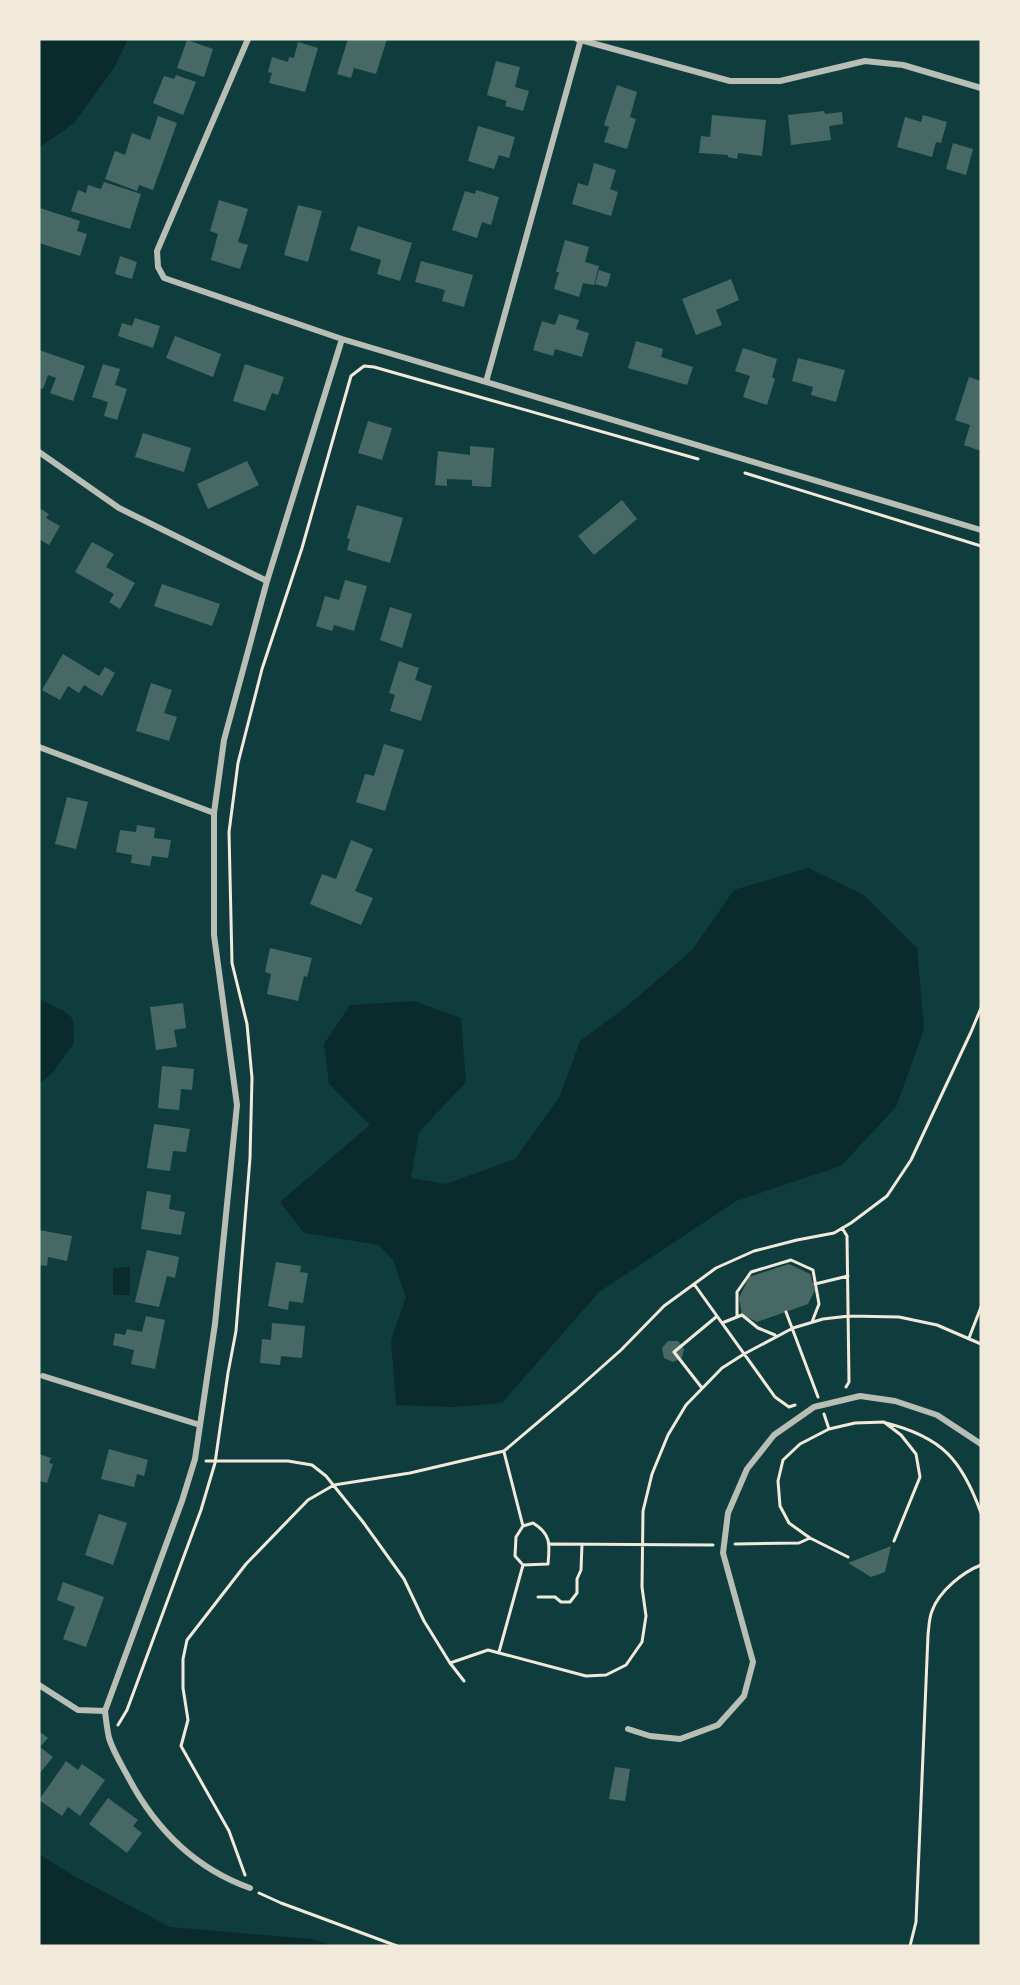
<svg xmlns="http://www.w3.org/2000/svg" width="1020" height="1985" font-family="Rubik,sans-serif">
<rect width="100%" height="100%" fill="#0f3d3e"/>
<path fill="#0a2a2b" d="M39,39h89l-14,29 -40,55 -35,25z
M808,868l56,27 53,53 7,81 -28,78 -55,59 -105,35 -137,91 -97,111 -49,4 -57,-2 -5,-65 15,-43 -13,-37 -14,-15 -75,-12 -24,-31 90,-77 -41,-41 -5,-40 26,-39 64,-4 47,17 5,64 -47,50 -8,46 35,6 69,-25 45,-63 20,-55 46,-34 66,-57 42,-60z
M39,999l25,12 9,8 1,24 -22,30 -13,11z
M130,1267v28h-17v-27z
M39,1854l33,21 98,52 141,12 24,7h-296z"/>
<path fill="#486865" d="M348,39h39l-11,35 -22,-6 -3,10 -14,-4z
M187,40l26,9 -9,28 -27,-9z
M298,42l20,6 -13,44 -36,-9 3,-10 -4,-1 4,-15 16,5 1,-5 5,1z
M496,61l24,6 -5,20 14,4 -6,20 -18,-5 2,-5 -20,-6z
M176,75l20,7 -13,33 -30,-12 11,-27 10,3z
M617,85l20,7 -7,25 6,2 -9,30 -23,-7 5,-15 -5,-2z
M824,111l1,3 17,-2 1,12 -14,2 2,14 -40,5 -3,-30z
M712,115l54,5 -4,36 -24,-3 -1,6 -9,-2v-2l-29,-2 2,-17 9,1z
M923,115l24,7 -6,21 -5,-1 -4,15 -35,-10 8,-30 16,5z
M158,116l19,7 -24,67 -14,-5 -2,6 -32,-12 10,-28 10,4 7,-22 18,7z
M478,126l37,11 -6,21 -10,-3 -5,14 -26,-8z
M953,143l20,6 -7,26 -20,-6z
M594,163l22,7 -6,19 8,3 -7,24 -39,-12 6,-21 10,3z
M104,182l37,12 -11,35 -59,-18 7,-21 8,3 2,-8 13,4z
M476,190l23,7 -8,28 -9,-3 -5,16 -25,-8 13,-39 10,3z
M219,200l29,9 -10,33 10,3 -8,24 -29,-9 7,-26 -8,-3z
M298,205l24,6 -14,51 -24,-7z
M40,208l40,13 -3,10 10,3 -7,22 -41,-13z
M358,226l54,17 -12,38 -23,-7 4,-14 -31,-10z
M565,240l24,7 -4,15 14,4 -5,19 -11,-2 -4,14 -25,-8 5,-17h-3z
M120,256l17,6 -5,17 -17,-5z
M421,261l52,14 -9,32 -22,-6 3,-11 -30,-8z
M599,270l12,4 -4,13 -12,-3z
M731,279l8,21 -23,10 6,15 -26,10 -14,-36z
M559,314l20,6 -3,9 13,4 -7,24 -27,-8 -2,7 -20,-6 9,-29 13,4z
M135,318l25,8 -7,22 -35,-12 4,-13 10,3z
M175,336l46,18 -8,23 -47,-19z
M636,341l27,8 -2,8 32,10 -6,18 -59,-17z
M743,348l34,11 -5,18 3,2 -8,26 -24,-8 7,-21 -15,-5z
M39,350l46,16 -12,35 -23,-8 6,-15 -8,-3 -5,14 -4,-1z
M798,358l47,12 -9,32 -25,-7 2,-8 -21,-6z
M103,364l17,5 -5,16 12,4 -10,31 -13,-4 4,-14 -16,-5z
M245,364l39,13 -6,18 -6,-2 -7,18 -32,-10z
M969,377l12,4v70l-17,-6 6,-20 -15,-5z
M368,421l24,7 -10,32 -24,-7z
M143,433l48,15 -7,24 -49,-15z
M470,446l24,2 -3,39 -19,-1v-6l-25,-1v7l-12,-1 3,-34 32,4z
M247,461l12,24 -51,24 -11,-25z
M622,500l15,19 -43,36 -16,-19z
M357,505l46,13 -13,45 -43,-13 3,-11 -3,-1z
M39,508l10,6 -3,4 14,8 -11,19 -10,-6z
M92,542l22,12 -8,13 29,16 -15,26 -11,-7 5,-8 -39,-22z
M345,580l22,6 -13,45 -20,-6 -2,6 -16,-5 9,-30 14,4z
M162,584l58,20 -8,22 -58,-20z
M390,607l22,7 -10,34 -22,-8z
M63,654l36,22 6,-9 10,6 -13,23 -18,-11 -5,8 -11,-7 -8,14 -18,-10z
M399,661l20,7 -4,12 17,6 -11,35 -31,-10 5,-16 -6,-2z
M151,683l21,7 -8,23 13,4 -8,24 -33,-10z
M384,744l20,6 -19,61 -29,-9 9,-28 9,2z
M67,797l21,5 -12,47 -21,-5z
M137,825l18,3 -1,10 17,2 -3,18 -16,-2 -2,10 -19,-3 1,-8 -16,-3 4,-22 16,2z
M351,840l22,9 -18,42 18,7 -12,27 -51,-21 12,-30 14,5z
M270,948l42,10 -5,19 -3,-1 -6,25 -31,-7 4,-20 -6,-2z
M183,1003l3,25 -12,2 3,17 -21,3 -6,-43z
M162,1066l32,3 -2,21 -11,-1 -2,21 -21,-2z
M154,1124l36,5 -4,23 -13,-1 -3,20 -23,-3z
M147,1191l24,4 -2,14 16,3 -4,23 -40,-6z
M39,1230l33,6 -5,25 -19,-4 -1,9 -8,-1z
M147,1250l32,7 -4,21 -8,-2 -8,31 -24,-5z
M276,1262l25,4 -1,6 8,1 -5,30 -14,-2 -1,9 -20,-4z
M789,1264l21,10 5,16 -7,14 -51,18 -15,-7 -3,-17 10,-21z
M146,1316l19,4 -10,49 -24,-5 3,-14 -21,-5 2,-12 10,2 2,-6 15,3z
M272,1323l33,3 -3,32 -21,-2 -1,9 -20,-2 2,-24 9,1z
M668,1341h10l6,8 -2,9 -9,4 -9,-4 -2,-10z
M109,1449l39,11 -4,16 -7,-2 -3,13 -33,-8z
M39,1454l12,4 -2,5 4,1 -6,19 -8,-2z
M99,1514l28,9 -14,42 -28,-10z
M891,1546l-6,26 -14,5 -23,-14z
M63,1582l41,15 -18,50 -23,-8 12,-32 -18,-7z
M39,1731l9,7 -8,9 13,10 -14,17z
M66,1761l12,9 4,-6 23,16 -25,36 -12,-9 -6,9 -23,-16z
M615,1767l15,2 -5,32 -16,-2z
M108,1798l30,22 -5,6 9,7 -15,20 -38,-29z"/>
<g fill="none" stroke-linecap="round" stroke-linejoin="round">
<path stroke="#f1e9da" stroke-width="3" d="M745,473l236,73
M842,1228l5,8 2,146 -3,5
M694,1284l81,113 14,10 6,-2
M815,1284l33,-8
M786,1312l32,85
M737,1317v-25l14,-20 40,-12 22,10 6,34 -7,18
M722,1323l20,-8 16,13 17,7
M969,1338l12,-31
M702,1388l-28,-36 42,-35
M824,1414l5,15
M886,1423c56,14 76,37 95,90
M206,1461h82l24,4 14,11 37,46 41,57 20,42 26,42 14,18
M550,1544l163,1
M735,1544l64,-1 11,-5
M848,1557l-38,-19 -21,-15 -9,-17 -2,-25 5,-21 17,-16 29,-15 26,-6 29,-1 17,13 15,19 4,23 -26,64
M523,1565l25,-1c2,-20 3,-30 -15,-41l-10,3
M538,1597h17l6,5h9l7,-9v-14l4,-9 1,-26
M499,1652l24,-87 -8,-9 1,-19 7,-11 -19,-74
M450,1663l38,-13 98,26 20,-1 20,-10 16,-23 4,-26 -4,-29 1,-76 9,-37 16,-39 18,-30 36,-37 22,-14 49,-26 30,-9 26,-3 50,1 38,8 44,19
M118,1725l9,-15 74,-200 14,-47 13,-90 8,-42 14,-173 2,-80 -5,-54 -15,-61 -3,-131 9,-69 24,-94 40,-121 49,-172 13,-10 10,1 324,92
M245,1875l-16,-44 -48,-85 7,-26 -5,-32v-29l4,-19 59,-76 62,-64 26,-15 76,-12 94,-22 72,-61 45,-40 43,-44 52,-38 38,-17 43,-11 37,-7 17,-10 36,-27 24,-36 60,-128 10,-24
M259,1893l22,10 116,43
M910,1946l6,-24 12,-287c1,-8 1,-17 4,-24 7,-20 31,-39 49,-46"/>
<path stroke="#b8beb3" stroke-width="6" d="M248,39l-91,212 1,16 6,11 178,61 639,191
M577,39l153,42h50l85,-20 38,4 78,23
M486,382l95,-343
M39,452l80,56 148,73
M39,747l175,66
M43,1376l157,49
M39,1685l39,25 27,1
M105,1711l77,-210 13,-42 20,-135 22,-219 -23,-170v-122l10,-73 43,-159 75,-242
M105,1711c1,9 2,18 4,27 4,13 12,26 18,37 27,52 67,93 123,113
M628,1729l22,7 30,3 38,-14 26,-29 9,-34 -30,-109 5,-40 19,-44 27,-34 40,-28 46,-11 35,5 42,14 44,29"/>
</g>
<rect width="1020" height="1985" fill="none" stroke="#f1e9da" stroke-width="81"/>
</svg>
